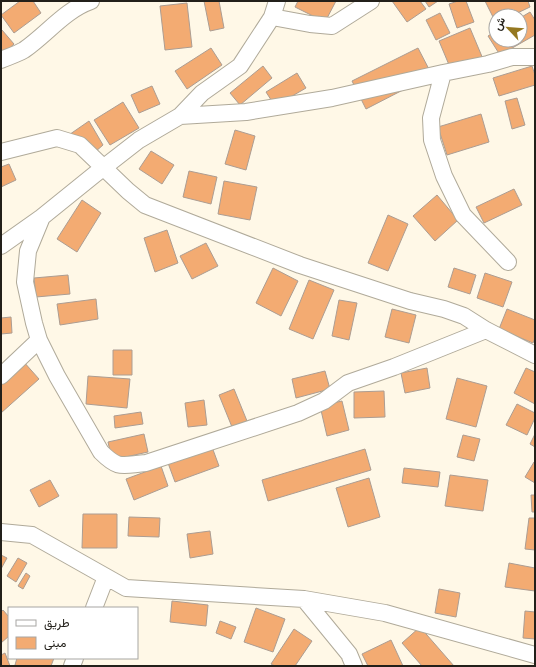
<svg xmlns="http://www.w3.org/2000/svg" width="536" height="667" font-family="'Work Sans',Vazirmatn,sans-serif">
<rect width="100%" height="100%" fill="#fff8e7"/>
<path fill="#f3ab72" stroke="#ac9d92" d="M20,1h13l8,12 -27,20 -13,-18z
M204,1h15l5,27 -14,3z
M298,1h38l-11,21 -30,-15z
M392,1h28l6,8 -19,13z
M425,1h13l-9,6z
M458,1h8l8,21 -17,6 -8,-24z
M485,1h43l2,6 -19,9h-15v7z
M187,3l5,44 -27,3 -5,-44z
M530,12l5,8v15l-35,20 -12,-19 8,-5v9h24v-22z
M440,13l10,20 -14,7 -10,-20z
M470,28l13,31 -31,13 -13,-31z
M2,30l12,14 -13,12v-25z
M211,48l11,17 -35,24 -12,-18z
M418,48l14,27 -66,34 -14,-28z
M263,66l9,12 -32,27 -10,-12z
M532,66l3,9v10l-36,11 -6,-18z
M297,73l9,15 -31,18 -9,-14z
M152,86l8,18 -21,9 -8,-18z
M517,98l8,27 -13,4 -7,-28z
M123,102l16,26 -29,17 -16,-25z
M481,114l8,28 -42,13 -9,-28z
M89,121l14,24 -8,7 -32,-13z
M235,130l20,6 -9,34 -21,-6z
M151,151l23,14 -12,19 -23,-15z
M9,164l7,16 -15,7v-20z
M189,171l28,6 -6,27 -28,-7z
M224,181l33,6 -7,33 -32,-6z
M514,189l8,16 -38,18 -8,-16z
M437,195l21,25 -23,21 -22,-25z
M82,200l19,13 -24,39 -20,-13z
M388,215l20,9 -20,47 -20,-8z
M167,230l11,33 -23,9 -11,-34z
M206,243l12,23 -26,13 -12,-23z
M273,268l25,13 -17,35 -25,-13z
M454,268l22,7 -6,19 -22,-7z
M485,273l27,9 -9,25 -26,-9z
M68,275l2,19 -34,3 -2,-19z
M309,280l25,10 -21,49 -24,-10z
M96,299l2,20 -38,6 -3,-21z
M339,300l18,3 -8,37 -17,-4z
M392,309l24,6 -7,28 -24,-6z
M507,309l28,11v18l-2,5 -34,-14z
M11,317l1,16 -11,1v-16z
M113,350h19v25h-19z
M23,361l16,18 -38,34v-31z
M427,368l3,20 -25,5 -4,-20z
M526,368l9,4v32l-21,-11z
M325,371l5,18 -34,9 -4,-19z
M88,376l42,3 -3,29 -41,-4z
M457,378l30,8 -11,41 -30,-8z
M234,389l13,32 -15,6 -13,-32z
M384,391l1,26 -31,1v-26z
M204,400l3,25 -19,2 -3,-24z
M342,401l7,29 -22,6 -7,-30z
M517,404l18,9v5l-8,17 -21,-10z
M141,412l2,12 -28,4 -1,-12z
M144,434l4,18 -36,8 -4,-18z
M535,434v13l-5,-3z
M463,435l17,4 -6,22 -17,-4z
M212,447l7,19 -44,16 -7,-19z
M365,449l6,21 -103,31 -6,-21z
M534,462l1,1v20l-10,-6z
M161,466l7,20 -34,14 -8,-21z
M404,468l36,4 -2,15 -36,-4z
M450,475l38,5 -5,31 -38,-5z
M369,478l11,39 -32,10 -12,-39z
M50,480l9,16 -20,11 -9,-17z
M531,495h4v17h-3z
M83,514h34v34h-35z
M129,517l31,1 -1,19 -31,-1z
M529,518h6v32l-10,-1z
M210,531l3,23 -23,4 -3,-24z
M1,555l6,3 -6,11z
M18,558l9,5 -11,19 -9,-6z
M509,563l26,5v23l-30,-4z
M26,573l4,3 -7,13 -5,-3z
M439,589l21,4 -4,24 -21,-4z
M172,601l36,4 -2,21 -36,-4z
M256,608l29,11 -12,33 -29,-10z
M3,610l6,7v19l-8,7v-31z
M525,611l10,1v27l-12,-1z
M220,621l16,6 -5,12 -15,-6z
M420,627l34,39h-32l-20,-23z
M294,629l18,12 -17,25h-20l-4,-2z
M391,640l12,26h-35l-6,-12z
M5,653l5,13h-9v-11z
M17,658h37l-3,8h-33l-3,-1z"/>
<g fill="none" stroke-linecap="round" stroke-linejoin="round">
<g stroke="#b0aa9a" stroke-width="18">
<path id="minor" d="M277,1l-5,16 -32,49 -38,27 -22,23 66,-4 86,-14 111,-25 45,-9 24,-7h23
M272,17l38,7 22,2 39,-25
M1,60c7,-3 16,-6 23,-10 23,-16 41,-40 67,-49
M443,73l-12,45 1,22 12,36 19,39 45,47
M1,152l56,-14 23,7 48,46 17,14 155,60 110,36 34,8 20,7 22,14 49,25
M42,217l-14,34 -3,31 9,41 5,17 18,36 44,76c18,18 21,13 45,11l152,-50 26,-12 24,-18 46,-16 92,-37
M1,246l41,-29 52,-42 45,-35 41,-24
M1,376l38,-36
M1,532l31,3 94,53 178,11 81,14 150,42
M304,599l45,55 5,12
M94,608l12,-31
M72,666l3,-8"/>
</g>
<use href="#minor" stroke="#fff" stroke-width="16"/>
</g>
<rect width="536" height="667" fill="none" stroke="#23201a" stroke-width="4"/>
<rect x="8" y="607" width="130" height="52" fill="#ffffff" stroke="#a7a6a3"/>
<rect x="16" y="620" width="20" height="6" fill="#ffffff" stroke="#a7a6a3"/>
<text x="44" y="627" font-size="12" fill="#23201a">طريق</text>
<rect x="16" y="637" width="20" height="12" fill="#f3ab72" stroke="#a7a6a3"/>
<text x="44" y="647" font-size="12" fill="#23201a">مبنى</text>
<g transform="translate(508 28) rotate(296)"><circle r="19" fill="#ffffff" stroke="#a7a6a3"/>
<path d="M0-3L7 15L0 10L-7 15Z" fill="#957820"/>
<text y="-6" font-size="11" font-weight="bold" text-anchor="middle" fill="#23201a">ش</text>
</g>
</svg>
